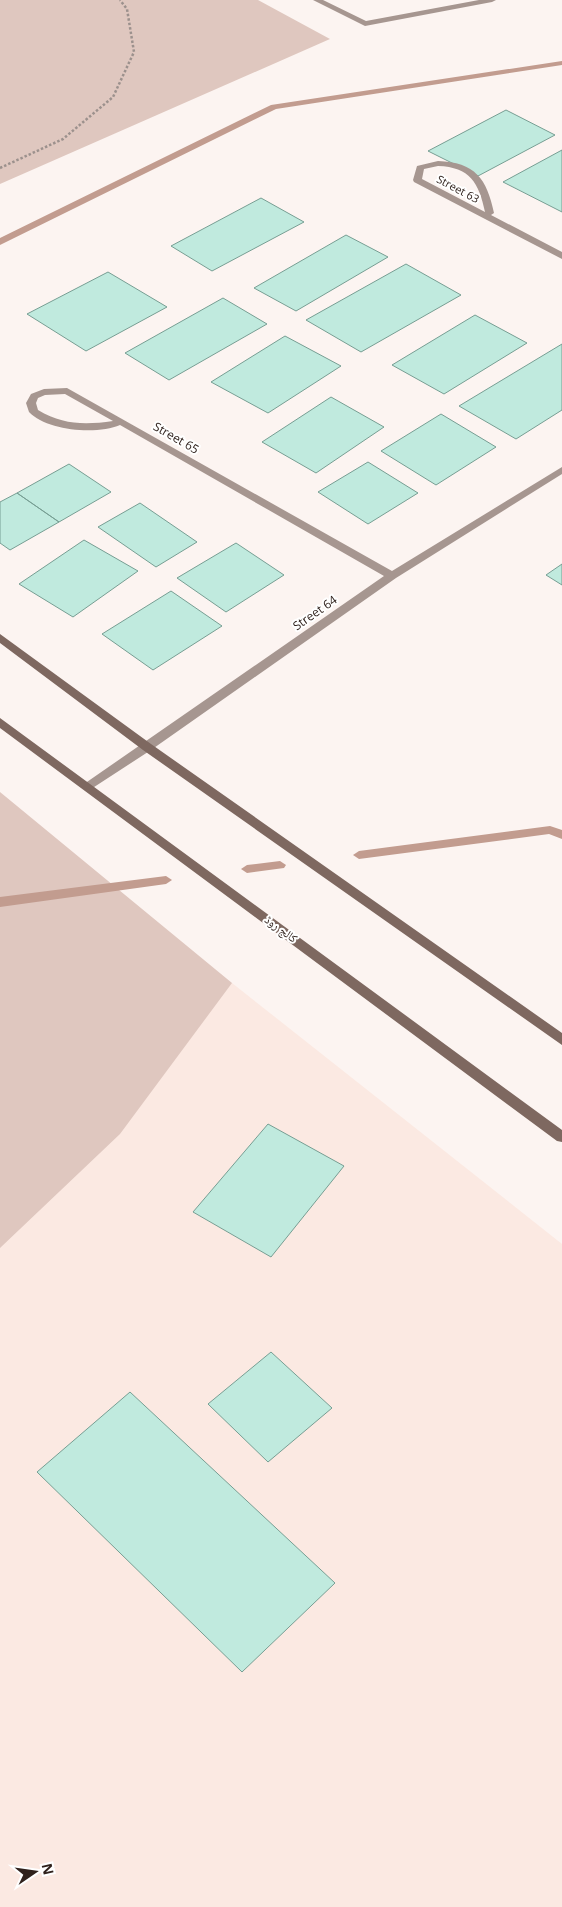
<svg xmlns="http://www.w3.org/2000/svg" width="562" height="1907" font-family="'Open Sans','Noto Naskh Arabic',sans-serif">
<rect width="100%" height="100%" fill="#fcf4f1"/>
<path fill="#fbe9e2" d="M120,917l112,66 330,261v663h-562v-896z"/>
<path fill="#dfc7bf" d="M0,0h258l72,39 -330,145z
M0,792l232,191 -112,151 -120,114z"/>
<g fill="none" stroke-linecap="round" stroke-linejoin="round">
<path fill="#c29c8f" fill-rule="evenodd" d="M562,61v4l-286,44 -276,136v-7l271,-133z
M550,826l12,4v9l-13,-5 -190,25 -6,-4 6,-4z
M280,861l6,4 -2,3 -37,5 -6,-4 6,-4z
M166,876l6,4 -6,4 -166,23v-10z"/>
</g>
<path fill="#c0eade" stroke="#779e93" d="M506,110l49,25 -77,41 -50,-25z
M562,150v62l-59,-30z
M261,198l43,24 -92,49 -41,-25z
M346,235l42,22 -92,54 -42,-23z
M406,264l55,31 -100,57 -55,-32z
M108,272l59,35 -81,44 -59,-37z
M223,298l44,26 -98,56 -44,-27z
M475,315l52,28 -83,51 -52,-29z
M285,336l56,30 -73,47 -57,-31z
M562,344v66l-46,29 -57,-33z
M331,397l53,30 -68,46 -54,-31z
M441,414l55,33 -60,38 -55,-34z
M368,462l50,31 -50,31 -50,-32z
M69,464l42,28 -52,30 -42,-29z
M17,493l42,29 -49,28 -10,-7v-41z
M140,503l57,39 -41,25 -58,-40z
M84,540l54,31 -65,46 -54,-33z
M236,543l48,32 -58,37 -49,-34z
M562,564v21l-16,-10z
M171,591l51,35 -69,44 -51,-36z
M268,1124l76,42 -73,91 -78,-45z
M271,1352l61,56 -64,54 -60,-58z
M130,1392l205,191 -93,89 -205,-200z"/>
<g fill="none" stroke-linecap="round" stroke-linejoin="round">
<path stroke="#9c918d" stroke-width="2.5" stroke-dasharray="2.5 2" stroke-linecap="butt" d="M0,168l63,-29 50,-42 21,-45 -7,-43 -7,-9"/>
<path fill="#a69690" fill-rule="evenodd" d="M313,0h10l43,21 113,-21h17l-4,2 -127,24z"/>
<path fill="#a69690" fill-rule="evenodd" d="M438,161c37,1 49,18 56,52l-3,2 71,37v7l-148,-77 -1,-2 4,-14zM438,166c32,1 41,17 47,46l-63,-33 2,-10z
M67,388l325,183 170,-104v7l-166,104 -245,172 -63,41 -6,-4 2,-3 300,-208 -264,-151c-23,10 -73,6 -91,-13l-3,-9 5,-9 13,-5zM65,394l48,27c-28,4 -50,4 -75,-11l-2,-7 2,-5 7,-3z"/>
<path fill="#7e6860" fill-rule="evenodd" d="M0,634l151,110 411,289v12l-419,-295 -143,-107z
M0,718l562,412v12l-5,-1 -557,-413z"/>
</g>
<g text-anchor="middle" stroke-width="4" stroke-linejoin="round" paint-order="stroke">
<g font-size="11" fill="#2f211c" stroke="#fff">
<text transform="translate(458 189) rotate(28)" y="4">Street 63</text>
</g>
<g font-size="12" fill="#2f211c" stroke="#fff">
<text transform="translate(176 438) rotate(30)" y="4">Street 65</text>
<text transform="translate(315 613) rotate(-35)" y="4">Street 64</text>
<text transform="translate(281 929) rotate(36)" y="4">کالج روڈ</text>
</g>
</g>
<g transform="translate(35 1872) rotate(77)" stroke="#ffffff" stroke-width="4" paint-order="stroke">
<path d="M0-4L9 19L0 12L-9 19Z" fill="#2f211c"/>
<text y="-8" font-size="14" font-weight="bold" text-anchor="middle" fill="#2f211c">N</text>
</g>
</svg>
